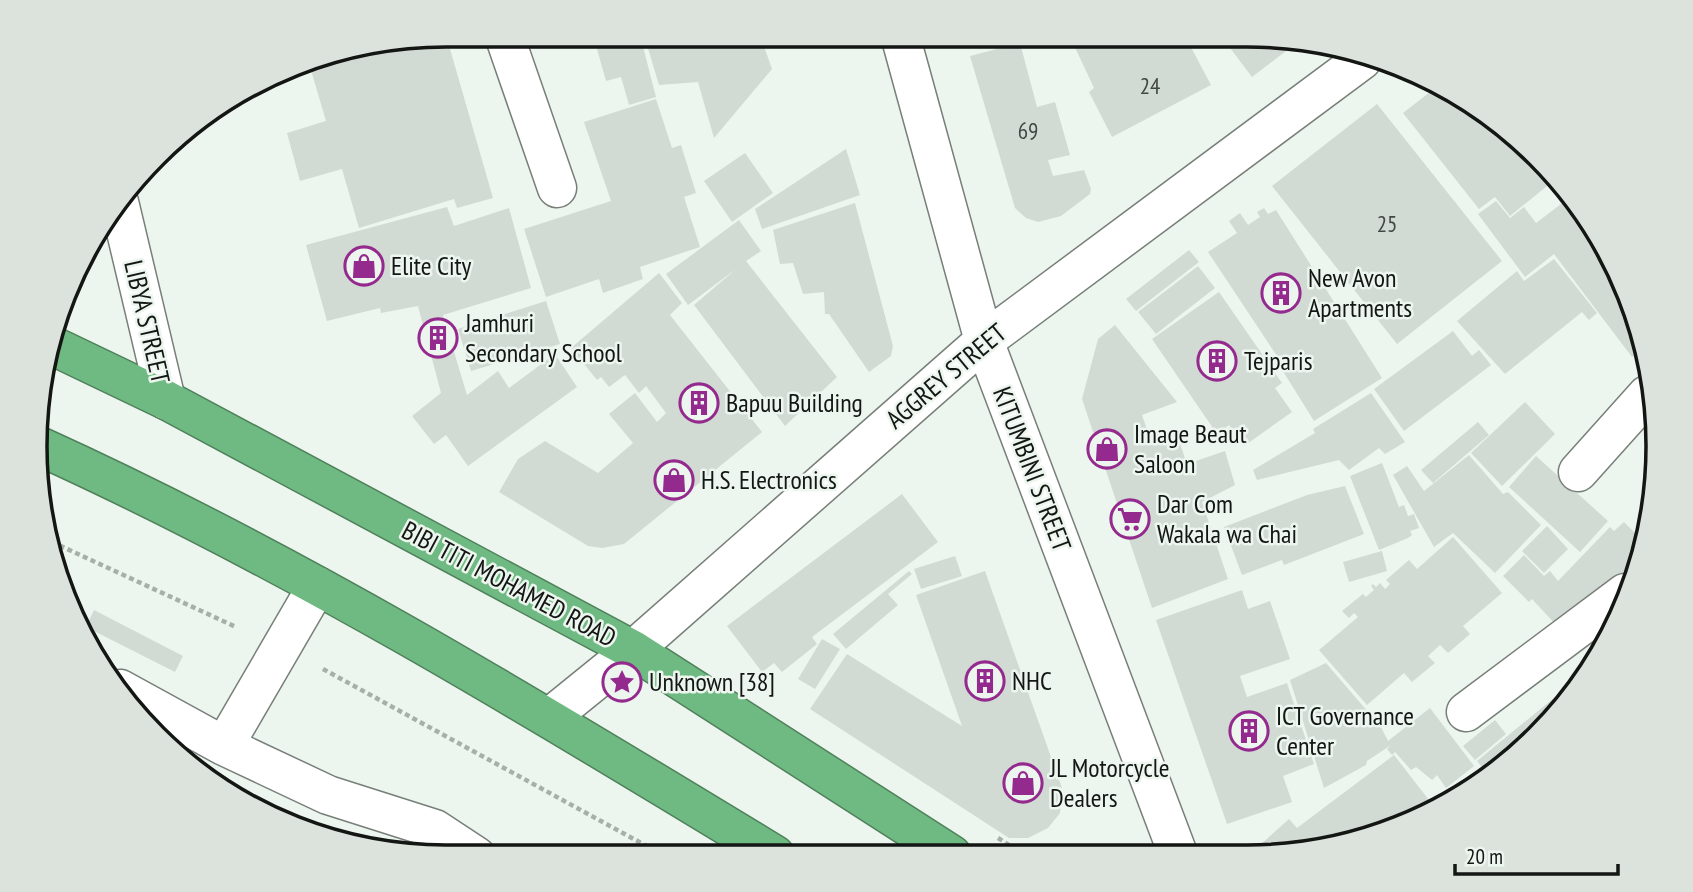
<svg xmlns="http://www.w3.org/2000/svg" width="1693" height="892" font-family="'PT Sans Narrow',sans-serif">
<rect width="100%" height="100%" fill="#ecf5ee"/>
<path fill="#d2dbd3" d="M446,35l47,163 -36,10 -3,-9 -95,29 -17,-59 -42,12 -13,-48 39,-12 -18,-61z
M593,35h47l16,62 -27,8 -8,-28 -15,4z
M644,35h116l12,34 -58,69 -16,-56 -39,3z
M1076,36h109l26,49 -99,52 -23,-45 5,-4 -22,-47 5,-3z
M1221,36h52l25,6 -46,35z
M1020,43l17,64 18,-5 15,53 -22,5 5,16 31,-6 7,19 -1,5 -29,22 -23,6 -12,-4 -11,-10 -45,-152z
M1439,85l91,70 22,27 -42,34 -15,-19 -16,12 -76,-96z
M656,99l16,49 9,-3 15,48 -12,4 16,50 -60,20 3,12 -40,14 -4,-14 -53,18 -22,-68 87,-28 -27,-79z
M1377,104l125,157 -105,83 -125,-158z
M846,149l14,46 -98,34 -7,-20z
M745,153l28,40 -41,29 -28,-41z
M1569,198l67,116 5,37 -9,6 -78,-103 -29,23 -47,-63 18,-13 14,17 14,-11 12,16z
M855,203l38,143 -2,10 -22,16 -40,-58h-4l-1,-22 -21,2 -10,-31 -13,1 -7,-34z
M447,207l7,19 55,-18 22,80 -88,27 24,80 31,-24 11,17 46,-34 22,33 -109,79 -22,-31 -12,9 -22,-28 29,-23 -23,-87 -37,7 -1,-5 -53,13 -21,-76z
M1264,208l4,6 8,-4 106,168 -68,43 -38,-61 3,-1 -71,-107 29,-19 -8,-12 11,-8 8,12 12,-8 -3,-5z
M739,220l22,31 -15,10 91,116 -52,49 -91,-121 42,-36 -48,36 -22,-31z
M1189,250l10,12 -63,49 -10,-12z
M1554,259l43,54 -8,7 -7,-8 -77,62 -48,-53 60,-50 7,10z
M1198,266l17,22 -59,46 -18,-22z
M659,273l23,30 -12,12 92,117 -138,112 -22,4 -14,-2 -89,-54 19,-33 27,-18 53,32 35,-30 -24,-29 26,-21 22,29 9,-9 -20,-27 -7,7 -14,-18 -16,12 -8,-10 -4,3 -26,-32z
M1219,292l63,91 -7,5 17,24 -48,34 -15,-21 -12,9 -65,-95z
M546,301l14,43 -89,27 -13,-42z
M1115,325l62,77 -35,13 10,29 25,-9 10,29 38,-13 10,34 -33,17 26,77 -76,29 -70,-209 16,-60z
M1453,331l19,25 7,-6 12,15 -87,66 -30,-42z
M1371,393l34,49 -20,12 -6,-6 -30,22 -10,-10 -82,20 -4,-10 62,-37 -2,-4z
M1525,402l30,32 -53,52 -31,-33z
M1478,422l11,13 -56,48 -12,-13z
M1469,455l34,39 5,-2 33,33 -46,48 -42,-40 -19,14 -41,-72 14,-9 17,25z
M1536,456l72,65 -28,31 -71,-65z
M1382,463l17,44 5,-2 4,11 6,-2 5,14 -9,3 2,4 -4,3 -29,12 -29,-74z
M1345,486l19,48 -80,31 -2,-5 -40,15 -18,-48 83,-32z
M902,494l36,48 -126,95 5,7 -35,28 -8,-9 -12,9 -35,-46z
M1624,522l16,16 -9,31 -25,24 -48,34 -26,-28 -3,3 -26,-26 21,-21 20,21 6,-5 8,10 52,-54 4,4z
M1547,526l21,23 -24,24 -22,-22z
M1453,537l49,56 -39,33 7,8 -22,19 -8,-8 -12,11 7,7 -23,19 -8,-9 -37,32 -48,-55 39,-33 -4,-4 -5,5 -7,-7 21,-17 3,3 8,-7 -3,-4 2,-2 3,3 4,-4 5,6 5,-5 -4,-4 23,-20 8,9z
M1382,551l5,20 -38,11 -6,-20z
M955,556l7,20 -41,13 -7,-20z
M909,571l3,3 -24,20 10,11 -52,44 -13,-15z
M985,571l77,217 -2,25 -12,15 -20,10h-19l-199,-129 37,-55 115,72 -46,-131z
M1242,590l6,19 22,-8 20,58 -50,17 7,21 40,-14 27,81 -31,12 9,26 -65,22 -71,-204z
M94,610l89,46 -8,16 -89,-45z
M822,639l18,10 -25,40 -17,-10z
M1326,663l55,64 7,14 42,-33 44,58 -28,22 -9,-13 -5,5 -16,-13 -5,3 -16,-18 -3,3 -5,-6 4,-4 -24,16 -1,4 -42,23 -34,-108z
M1588,670l-32,47 -67,59 -12,-15z
M1495,720l11,14 -31,26 -12,-14z
M1394,755l42,54 -32,17 -103,27 -51,1 39,-35 8,9z"/>
<g fill="none" stroke-linecap="round" stroke-linejoin="round">
<g stroke="#777f78" stroke-width="41">
<path id="minor" d="M504,35l53,153
M900,35l84,306 194,513
M119,202l47,198
M1578,472l69,-77
M317,586l-93,160 104,49 107,34 41,27
M120,689l104,57
M1466,712l159,-119
M549,718l84,-68 351,-309 378,-281"/>
</g>
<g stroke="#4f815b" stroke-width="41">
<path id="highway" d="M49,344l117,56 467,250 319,205
M39,446c256,116 496,263 736,409"/>
</g>
<path stroke="#a8afa9" stroke-width="4.5" stroke-dasharray="5 3.5" stroke-linecap="butt" d="M52,542l184,85
M323,669l340,186
M998,838l25,16"/>
<use href="#minor" stroke="#fff" stroke-width="38"/>
<use href="#highway" stroke="#6fba82" stroke-width="38"/>
</g>
<defs>
<g id="shop-ring" transform="scale(2.0125)"><circle r="9.5" fill="#ecf5ee" stroke="#942a8d" stroke-width="1.5"/><path d="M-5-2.5h2.3a2.7 3.5 0 0 1 5.4 0H5L5.5 6h-11ZM-1.5-2.5h3a1.5 2.3 0 0 0-3 0Z" fill="#942a8d"/></g>
<g id="building-ring" transform="scale(2.0125)"><circle r="9.5" fill="#ecf5ee" stroke="#942a8d" stroke-width="1.5"/><path d="M-4-6H4V6H1V3H-1V6H-4ZM-2.5-4.3h1.7v1.8h-1.7ZM.8-4.3h1.7v1.8H.8ZM-2.5-1h1.7V.8h-1.7ZM.8-1h1.7V.8H.8Z" fill="#942a8d"/></g>
<g id="supermarket-ring" transform="scale(2.0125)"><circle r="9.5" fill="#ecf5ee" stroke="#942a8d" stroke-width="1.5"/><path d="M-6-5.5h2.5l.6 2H6L4.5 2H-2.5L-4.4-4H-6ZM-1.5 3.2a1.3 1.3 0 1 0 .1 0ZM3 3.2a1.3 1.3 0 1 0 .1 0Z" fill="#942a8d"/></g>
<g id="sight-ring" transform="scale(2.0125)"><circle r="9.5" fill="#ecf5ee" stroke="#942a8d" stroke-width="1.5"/><path d="M0-6L1.8-2.2L6-1.7L2.9 1.2L3.7 5.4L0 3.3L-3.7 5.4L-2.9 1.2L-6-1.7L-1.8-2.2Z" fill="#942a8d"/></g>
</defs>
<g fill-rule="evenodd">
<use href="#shop-ring" x="364" y="266"/>
<use href="#building-ring" x="1281" y="293"/>
<use href="#building-ring" x="438" y="338"/>
<use href="#building-ring" x="1217" y="361"/>
<use href="#building-ring" x="699" y="403"/>
<use href="#shop-ring" x="1107" y="449"/>
<use href="#shop-ring" x="674" y="480"/>
<use href="#supermarket-ring" x="1130" y="519"/>
<use href="#building-ring" x="985" y="681"/>
<use href="#sight-ring" x="622" y="682"/>
<use href="#building-ring" x="1249" y="731"/>
<use href="#shop-ring" x="1023" y="783"/>
</g>
<g text-anchor="middle" stroke-width="5" stroke-linejoin="round" paint-order="stroke">
<g font-size="23" fill="#434743">
<text x="1150" y="94">24</text>
<text x="1028" y="139">69</text>
<text x="1387" y="232">25</text>
</g>
<g font-size="26" fill="#131613" stroke="#ecf5ee" text-anchor="start">
<text x="391" y="275">Elite City</text>
<text x="1308" y="287">New Avon<tspan x="1308" dy="30">Apartments</tspan></text>
<text x="465" y="332">Jamhuri<tspan x="465" dy="30">Secondary School</tspan></text>
<text x="1244" y="370">Tejparis</text>
<text x="726" y="412">Bapuu Building</text>
<text x="1134" y="443">Image Beaut<tspan x="1134" dy="30">Saloon</tspan></text>
<text x="701" y="489">H.S. Electronics</text>
<text x="1157" y="513">Dar Com<tspan x="1157" dy="30">Wakala wa Chai</tspan></text>
<text x="1012" y="690">NHC</text>
<text x="649" y="691">Unknown [38]</text>
<text x="1276" y="725">ICT Governance<tspan x="1276" dy="30">Center</tspan></text>
<text x="1050" y="777">JL Motorcycle<tspan x="1050" dy="30">Dealers</tspan></text>
</g>
<g font-size="26" fill="#131613" stroke="#ecf5ee">
<text transform="translate(147 322) rotate(77)" y="9">LIBYA STREET</text>
<text transform="translate(946 376) rotate(-40)" y="9">AGGREY STREET</text>
<text transform="translate(1032 469) rotate(69)" y="9">KITUMBINI STREET</text>
<text transform="translate(509 584) rotate(28)" y="9">BIBI TITI MOHAMED ROAD</text>
</g>
</g>
<path d="M0 0H1693V892H0ZM446 47H1247A399 399 0 0 1 1646 446V446A399 399 0 0 1 1247 845H446A399 399 0 0 1 47 446V446A399 399 0 0 1 446 47Z" fill="#dbe3dc" fill-rule="evenodd"/>
<path fill="none" stroke="#131613" stroke-width="3.5" d="M446 47H1247A399 399 0 0 1 1646 446V446A399 399 0 0 1 1247 845H446A399 399 0 0 1 47 446V446A399 399 0 0 1 446 47Z"/>
<path d="M1455 864v10h163v-10" fill="none" stroke="#131613" stroke-width="3.5"/>
<text x="1466" y="864" font-size="21" fill="#131613" stroke="#ecf5ee" stroke-width="5" paint-order="stroke">20 m</text>
</svg>
